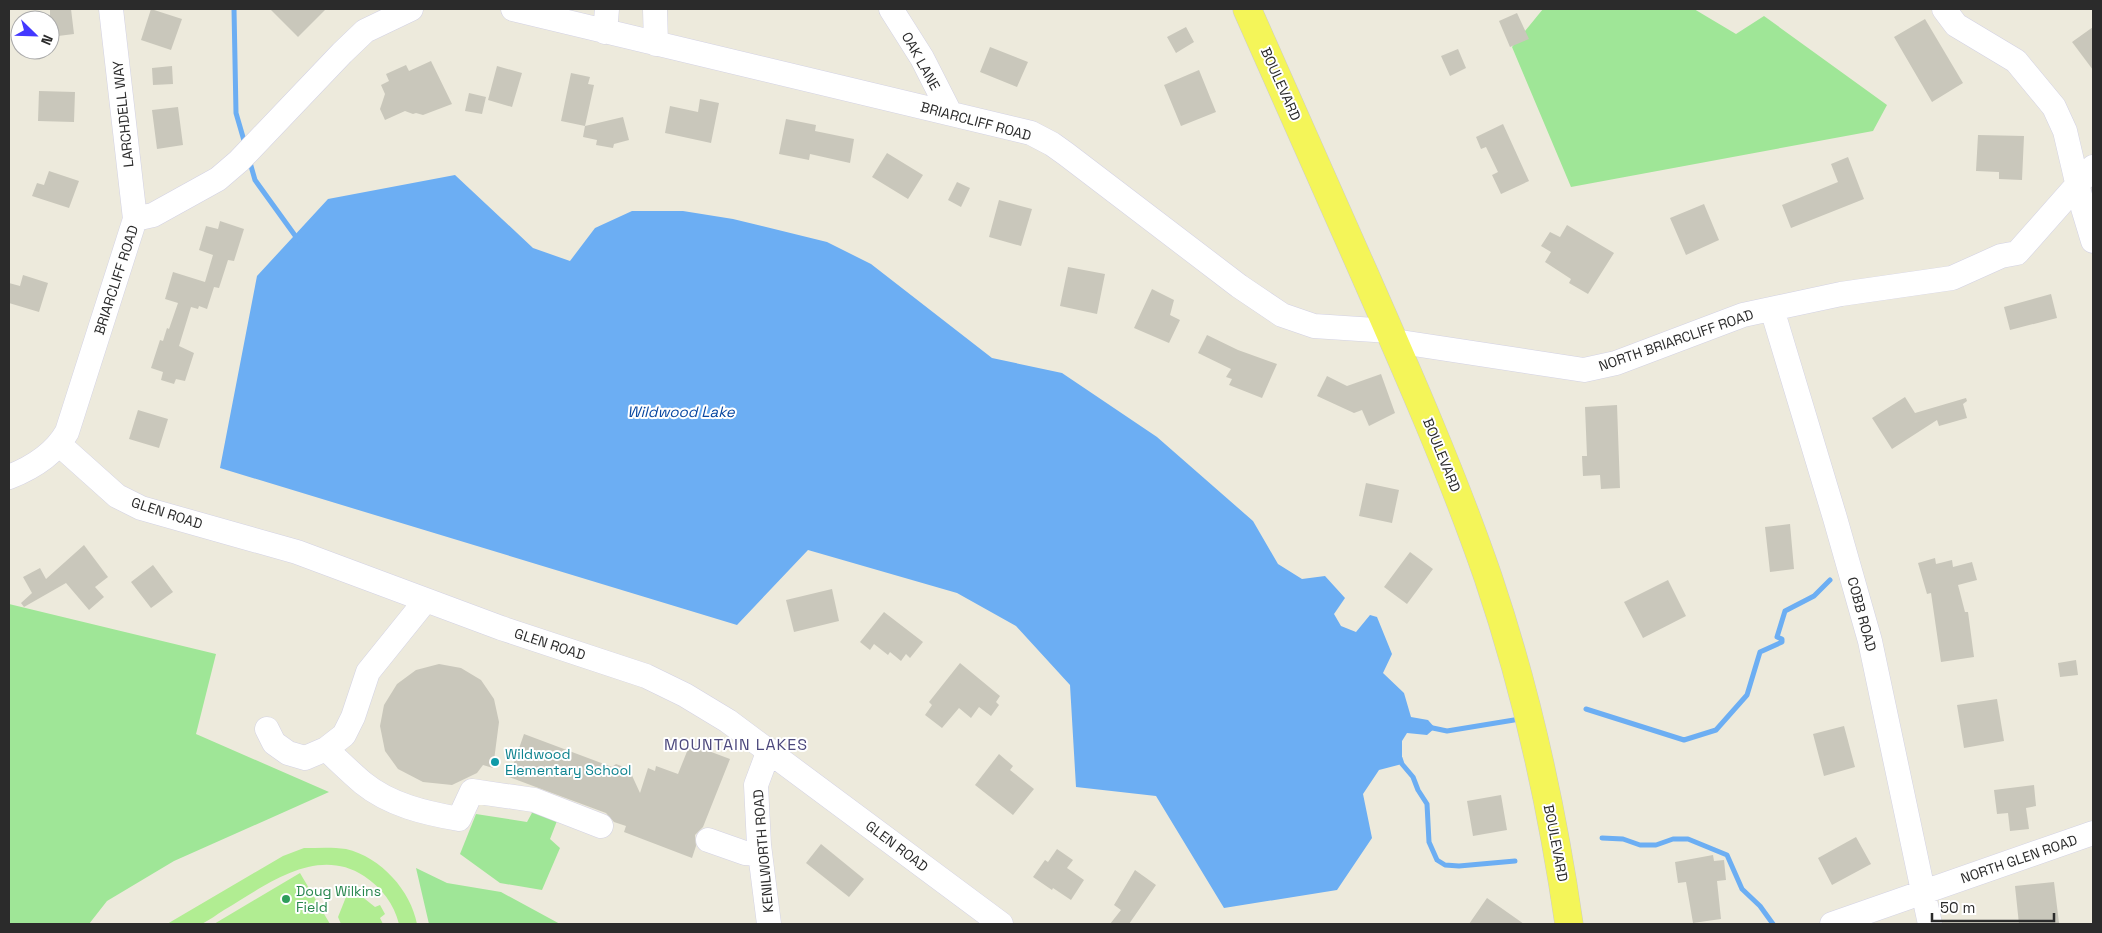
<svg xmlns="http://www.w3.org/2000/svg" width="2102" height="933" font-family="'Space Grotesk',sans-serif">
<rect width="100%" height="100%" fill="#edeadc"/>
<path fill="#9fe697" d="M1543,9h151l42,25 28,-18 123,89 -14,26 -302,56 -59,-140z
M9,604l207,50 -20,80 133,58 -155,69 -67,40 -18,23h-80z
M533,811l24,10 -7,18 10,9 -18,42 -42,-7 -40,-29 16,-40 51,8z
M416,868l31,15 54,9 59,32h-131z"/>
<path fill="#b1ed92" d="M304,848c14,0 29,-1 42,1 35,8 65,42 71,75h-18c-5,-20 -17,-36 -35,-48 -48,-31 -99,10 -140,34 -7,4 -15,11 -23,14 -9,3 -24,0 -34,0l116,-68z
M300,873l30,51h-116z
M350,887l25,20 5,-2 5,9 -5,4 3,6h-42l-3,-7z"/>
<path fill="#6caef3" d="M455,175l78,73 37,13 25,-33 37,-17h51l50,8 94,23 44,22 121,94 70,15 95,64 96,84 25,43 24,15 23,-3 20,22 -11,16 7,12 15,6 14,-17 7,2 15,37 -9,19 21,20 7,24 17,3 7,8 -8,7 -20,-2 -5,8v23l-23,6 -16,24 9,44 -35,52 -113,18 -68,-112 -80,-9 -6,-102 -54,-59 -59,-33 -149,-43 -71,75 -517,-157 37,-192 71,-77z"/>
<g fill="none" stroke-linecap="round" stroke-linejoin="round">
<path stroke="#6caef3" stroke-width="5" d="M234,9l2,104 9,31
M249,159l6,21 44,61
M1586,709l98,31 32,-10 31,-35 13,-43 22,-10v-3l-5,-2 8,-26 29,-15 16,-16
M1428,727l19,4 67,-11
M1400,758l2,6 11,13 5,13 9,14 2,38 8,18 8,5 14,1 56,-5
M1602,838l21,1 17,6h16l17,-6h15l39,16 15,34 18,17 13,18"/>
</g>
<path fill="#c9c7bb" d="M50,9h21l3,25 -24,3z
M151,9l31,10 -11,31 -30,-10z
M270,9h56l-28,28z
M1517,13l12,26 -19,8 -11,-26z
M1925,19l38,64 -31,19 -38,-65z
M1186,27l8,15 -18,11 -9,-16z
M2093,27v43l-21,-28z
M990,47l38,15 -11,25 -37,-15z
M1458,49l8,19 -16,8 -9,-20z
M431,61l21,43 -29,11 -7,-2 -3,1 -8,-3 -20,9 -5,-11 5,-15 -4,-9 8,-4 -3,-7 20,-9 3,6z
M172,66l1,18 -20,1 -1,-17z
M497,66l25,7 -10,34 -24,-7z
M1199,70l17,42 -35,14 -17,-41z
M571,73l19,4 -2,7 6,1 -9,41 -24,-5z
M39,91l36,1 -1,30 -36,-1z
M469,93l17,4 -4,17 -17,-3z
M700,99l19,4 -8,40 -46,-10 5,-27 28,6z
M178,107l5,38 -26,4 -5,-39z
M623,117l6,23 -15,4 -1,4 -17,-3 1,-5 -14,-3 2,-11z
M786,119l30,6 -1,6 39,8 -4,24 -40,-9 -1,6 -30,-6z
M1503,124l26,57 -28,13 -9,-19 6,-3 -12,-25 -5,2 -5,-12z
M1978,135l46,1 -2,44 -23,-1v-7l-23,-1z
M887,153l36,22 -15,24 -36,-22z
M1848,157l16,42 -73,29 -9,-23 56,-23 -7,-18z
M49,171l30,10 -10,27 -37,-12 5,-13 7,2z
M957,182l13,6 -9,19 -13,-7z
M999,200l33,9 -11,37 -32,-9z
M1704,204l15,36 -33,15 -16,-37z
M220,221l24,8 -10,32 -6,-1 -9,28 -5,-1 -7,22 -8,-3 -1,3 -7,-2 -12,39 15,7 -9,28 -9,-2 -2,5 -13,-4 2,-8 -12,-4 9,-28 3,1 4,-13 2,1 9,-26 -13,-4 8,-27 32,10 8,-27 -14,-5 7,-24 12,3z
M1567,225l47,28 -26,41 -19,-11 2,-4 -26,-17 6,-10 -10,-6 9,-14 10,5z
M1068,267l37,7 -8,40 -37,-8z
M23,275l25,8 -9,29 -30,-9v-20l11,3z
M1152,289l22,11 -4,15 10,5 -11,23 -35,-15z
M2051,294l6,24 -47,12 -6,-23z
M1207,335l31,15 39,14 -15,34 -33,-13 3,-6 -6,-2 5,-8 -33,-16z
M1381,374l14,39 -26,13 -7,-16 -8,3 -37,-17 10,-20 20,10z
M1905,397l10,16 51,-15 1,3 -4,3 4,14 -28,8 -2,-6 -45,29 -20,-31z
M1617,405l3,83 -19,1 -1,-14 -17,1 -1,-20h5l-2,-49z
M138,410l30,9 -9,29 -30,-9z
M1366,483l33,7 -7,33 -33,-7z
M1790,524l4,45 -24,3 -5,-45z
M84,545l24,32 -13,10 9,10 -15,13 -23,-27 -42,24 -3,-4 11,-10 -9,-16 17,-9 6,11z
M1410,552l23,17 -26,35 -23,-17z
M1935,558l1,6 16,-4 1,7 19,-5 5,18 -19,5 7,27h3l6,45 -33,5 -10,-69 -4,1 -9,-31z
M153,565l20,27 -22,16 -20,-26z
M1668,580l18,36 -43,22 -19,-36z
M832,589l7,32 -45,11 -8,-32z
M884,612l39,30 -13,16 -4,-4 -5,7 -11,-9 -2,3 -14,-11 -4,6 -10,-8z
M2076,660l2,15 -18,2 -2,-14z
M960,663l40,33 -4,6 3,3 -8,11 -12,-9 -8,11 -12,-10 -17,20 -17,-13 7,-10 -3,-3z
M439,664l22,4 20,12 13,19 5,23 -6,46 -10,-3 -6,8 -25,12 -29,-3 -25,-13 -13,-18 -5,-25 4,-21 13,-21 19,-14z
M1997,699l7,42 -40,7 -7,-43z
M1844,726l11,41 -31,9 -11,-42z
M524,734l88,33 4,-3 13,5 11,24 8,-25 7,3 1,-5 22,8 12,-30 40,15 -27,68 -8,8 1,11 -4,12 -68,-26 2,-6 -12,-4 -8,-9 -97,-36z
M999,754l14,12 -3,4 24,19 -21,26 -38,-30z
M2034,785l2,21 -10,2 3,21 -19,2 -2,-18 -11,1 -3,-24z
M1501,795l6,35 -34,6 -6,-35z
M1856,837l15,27 -39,21 -14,-27z
M821,844l43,35 -15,18 -43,-34z
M1057,849l16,11 -6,8 17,12 -13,20 -18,-12 -1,2 -19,-13 12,-17 3,2z
M1713,855l1,6 10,-1 2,20 -9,1 4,38 -28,4 -7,-41 -8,1 -3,-21z
M1135,870l21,15 -27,39h-19l11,-14 -7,-5z
M2054,882l5,41 -40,1 -4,-38z
M1487,898l37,26h-55z"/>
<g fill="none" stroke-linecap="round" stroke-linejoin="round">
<g stroke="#d3d2e4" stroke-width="25">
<path id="minor" d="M111,9l24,210
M513,9l518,124 21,11 14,10 173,132 43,29 32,11 76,5
M655,9l1,35
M891,9l31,49 28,55
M1944,9l12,16 60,36 38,46 11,24 18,77 10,33
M605,32l2,-23
M1772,309l63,209 35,123 60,283
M1394,341l190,29 32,-7 127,-48 98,-21 111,-16 49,-22 16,-3 76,-86
M60,445l57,51 24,12 156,44 204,76 145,48 39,19 43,26 273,203
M9,477c23,-9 45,-22 58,-45l68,-213 18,-4 65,-36 21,-18 103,-108 23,-22 46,-22
M267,729l7,14 14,10 17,5 21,-9 18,-14 9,-18 15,-45 58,-72
M326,749c12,11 24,23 37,34 27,22 62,30 96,36l13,-28 62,9 67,26
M708,840l37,13 15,1
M769,924l-10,-79 -3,-60 13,-35
M1832,924l261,-91"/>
</g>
<g stroke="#ccc" stroke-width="29">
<path id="major" d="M1247,9c39,88 78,176 117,264 44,100 88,200 124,304 38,112 64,230 81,347"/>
</g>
<use href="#minor" stroke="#fff" stroke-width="24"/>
<use href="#major" stroke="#f4f559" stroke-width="28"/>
</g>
<circle fill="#0f9aa8" stroke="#fff" stroke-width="2" cx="495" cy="762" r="5"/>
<circle fill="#2e9e5b" stroke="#fff" stroke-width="2" cx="286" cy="899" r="5"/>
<g text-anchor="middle" stroke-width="4" stroke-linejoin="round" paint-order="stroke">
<g font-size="14" fill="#2b2b2b" stroke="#fff">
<text transform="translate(921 61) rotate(61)" y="5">OAK LANE</text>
<text transform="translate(1281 84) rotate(66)" y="5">BOULEVARD</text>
<text transform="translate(123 114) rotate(-96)" y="5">LARCHDELL WAY</text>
<text transform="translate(976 121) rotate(15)" y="5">BRIARCLIFF ROAD</text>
<text transform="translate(116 280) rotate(-72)" y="5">BRIARCLIFF ROAD</text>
<text transform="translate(1676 340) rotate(-19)" y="5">NORTH BRIARCLIFF ROAD</text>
<text transform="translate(1442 455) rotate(68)" y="5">BOULEVARD</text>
<text transform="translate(167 513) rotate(18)" y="5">GLEN ROAD</text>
<text transform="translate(1862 614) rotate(75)" y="5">COBB ROAD</text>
<text transform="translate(550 644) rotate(18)" y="5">GLEN ROAD</text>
<text transform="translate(1556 843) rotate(79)" y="5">BOULEVARD</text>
<text transform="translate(897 846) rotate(37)" y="5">GLEN ROAD</text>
<text transform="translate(763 851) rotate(-95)" y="5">KENILWORTH ROAD</text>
<text transform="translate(2019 859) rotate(-19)" y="5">NORTH GLEN ROAD</text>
</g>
<g font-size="14" fill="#0d838f" stroke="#fff" text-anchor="start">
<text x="505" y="759">Wildwood<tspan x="505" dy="16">Elementary School</tspan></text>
</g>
<g font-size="14" fill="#27864d" stroke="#fff" text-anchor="start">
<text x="296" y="896">Doug Wilkins<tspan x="296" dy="16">Field</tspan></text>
</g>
<g font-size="15" font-style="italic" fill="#0948a1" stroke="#fff">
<text x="681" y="417">Wildwood Lake</text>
</g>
<g font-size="16" letter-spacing="1" fill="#4d497d" stroke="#fff">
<text x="736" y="750">MOUNTAIN LAKES</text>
</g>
</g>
<rect width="2102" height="933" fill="none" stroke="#2b2b2b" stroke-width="20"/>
<g transform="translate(35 35) rotate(113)"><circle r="24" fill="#ffffff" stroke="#aaaaaa"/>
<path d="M0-4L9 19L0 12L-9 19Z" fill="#4338ff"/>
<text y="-8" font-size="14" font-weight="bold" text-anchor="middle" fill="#2b2b2b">N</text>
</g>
<path d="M1932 913v8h122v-8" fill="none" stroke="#2b2b2b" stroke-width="2.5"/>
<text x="1940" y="913" font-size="15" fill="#2b2b2b" stroke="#ffffff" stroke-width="4" paint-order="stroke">50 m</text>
</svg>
